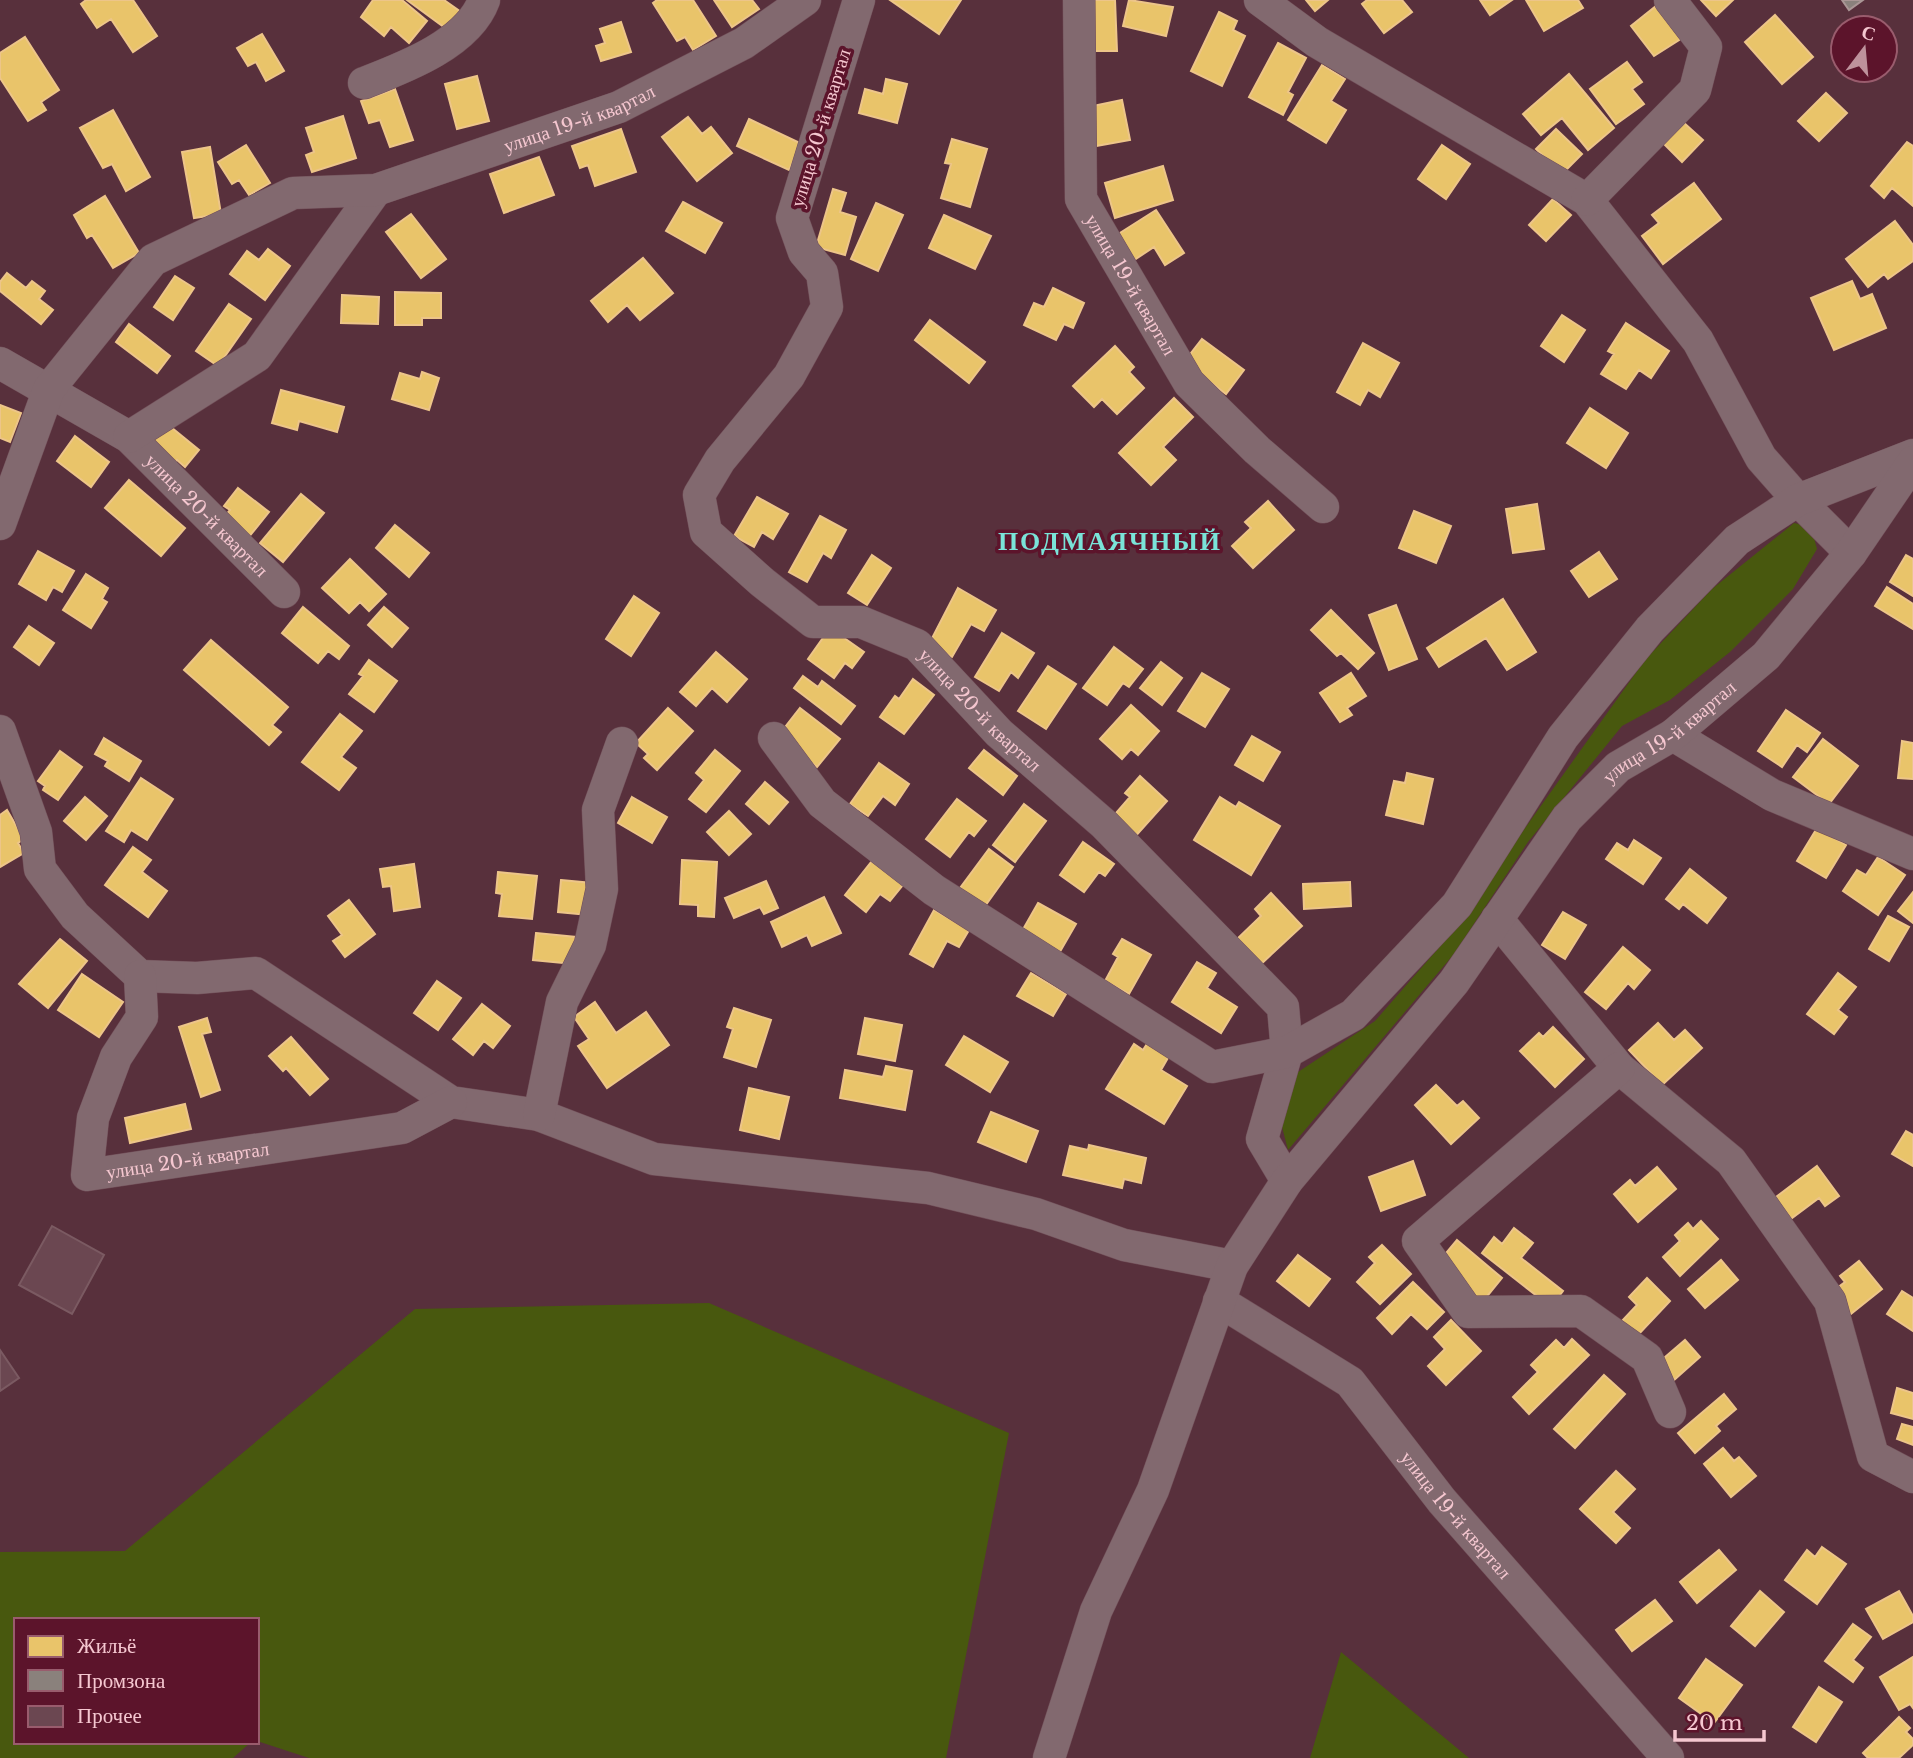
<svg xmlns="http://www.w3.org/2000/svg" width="1913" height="1758" font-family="'Libre Baskerville',serif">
<rect width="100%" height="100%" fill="#58303c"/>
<path fill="#48580e" d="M1794,523l17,4 6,22 -24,40 -63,63 -60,48 -48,26 -94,116 -74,112 -166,196 -7,-27 11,-47 83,-55 68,-78 202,-283 67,-71z
M709,1303l300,130 -63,325h-637l-52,-17v-121h-241v122h235l-18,16h-233v-206l125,-1 290,-242z
M1341,1652l128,106h-159z"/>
<path fill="#e9c46a" stroke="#edc589" stroke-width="2" d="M86,0h47l24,36 -24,16 -22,-33 -14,9 -16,-24z
M373,0h29l25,21 -18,22 -18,-16 -7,9 -23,-19z
M407,0h37l17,12 -13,18z
M657,0h36l23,36 -23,14 -8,-13 -8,4 -24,-38z
M714,0h38l7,9 -27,18z
M890,0h71l-22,34z
M1090,0h25l2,51h-25z
M1129,0l44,7 -7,29 -43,-10z
M1306,0h22l-13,11z
M1367,0h35l10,12 -28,21 -22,-29z
M1480,0h32l-22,15z
M1526,0h52l5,8 -39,23z
M1701,0h32l-17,16z
M1661,2l26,33 -33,21 -23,-30z
M1219,12l18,9 -4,9 12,6 -23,50 -31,-15z
M1775,15l38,42 -31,27 -37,-42z
M621,22l10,30 -30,9 -5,-15 9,-3 -5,-14z
M262,34l22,37 -18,10 -10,-19 -8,4 -11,-18z
M25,37l34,53 -18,12 5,8 -18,11 -28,-43v-25z
M1278,43l28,15 -18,34 5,3 -10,20 -34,-18z
M1627,62l15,20 -10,7 12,15 -28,20 -26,-35z
M1322,65l23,14 -14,22 15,9 -20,33 -38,-23z
M1569,74l45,54 -26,22 -26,-32 -21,17 -18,-21z
M477,76l12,45 -32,8 -12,-45z
M886,79l21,5 -10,39 -38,-10 6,-24 18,5z
M395,89l18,51 -23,7 -10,-27 -11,3 -8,-22z
M1826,93l21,20 -28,28 -21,-20z
M1122,100l8,40 -34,6 -8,-39z
M113,110l37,67 -24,14 -14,-27 -9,4 -23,-40z
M343,116l13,42 -44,14 -6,-17 8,-3 -8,-24z
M688,117l14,17 9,-7 21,26 -35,28 -35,-44z
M749,119l53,25 -13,26 -52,-24z
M1683,122l20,18 -21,22 -19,-19z
M621,129l15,43 -41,14 -7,-21 -8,3 -8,-22z
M1556,129l26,25 -20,20 -26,-25z
M952,139l35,10 -17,58 -29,-9 10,-34 -6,-1z
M1907,142l6,4v60l-21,-18 -8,10 -13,-12z
M246,145l24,38 -21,12 -10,-15 -7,4 -14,-22z
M1442,145l28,19 -24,35 -28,-20z
M210,147l11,67 -27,4 -12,-66z
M539,157l15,38 -50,18 -14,-39z
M1163,166l10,34 -58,18 -10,-35z
M1694,183l27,36 -58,45 -21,-28 17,-13 -7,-8z
M833,189l13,4 -6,19 16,5 -11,38 -29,-8z
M105,196l34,57 -26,15 -21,-33 -5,3 -13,-23z
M1553,199l18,16 -25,26 -17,-16z
M683,202l39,21 -17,30 -39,-22z
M876,203l27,12 -25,56 -27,-12z
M1156,210l28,43 -19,12 -11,-18 -26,17 -16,-26z
M411,214l35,45 -25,19 -35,-46z
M944,215l47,21 -16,33 -46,-21z
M1895,221l18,24v16l-25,18 -4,-5 -16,13 -22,-28z
M268,249l22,17 -25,34 -35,-26 17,-23 12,9z
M643,258l30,35 -33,27 -13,-15 -19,17 -17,-21z
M7,273l19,15 6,-7 13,10 -6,8 14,11 -12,14 -41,-33v-9z
M175,276l19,12 -21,32 -19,-13z
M1852,281l8,18 12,-5 14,34 -52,22 -23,-52z
M1053,288l31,15 -11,25 -9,-4 -8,16 -32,-15 10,-22 10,4z
M395,292l46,1v25h-19v7h-27z
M342,295l37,2 -1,27 -37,-1z
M229,304l22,15 -33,47 -22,-15z
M1562,315l23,15 -21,32 -23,-16z
M930,320l55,42 -16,21 -54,-43z
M1626,323l43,28 -18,27 -12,-8 -13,19 -25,-15 13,-20 -6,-3z
M129,324l41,32 -13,17 -41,-31z
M1202,339l42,31 -18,24 -42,-32z
M1363,343l36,20 -19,34 -12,-7 -8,15 -23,-13z
M1115,346l19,21 -5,5 15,16 -27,26 -15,-15 -8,8 -21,-21z
M422,372l17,6 -10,32 -37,-11 8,-26 20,6z
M281,390l63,17 -7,25 -38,-11 -2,9 -25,-7z
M1174,398l19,19 -30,30 13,13 -25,25 -32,-32z
M0,405l21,8 -11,29 -10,-4z
M1590,408l38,25 -22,35 -39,-25z
M166,423l33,27 -14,17 -8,-7 -7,10 -25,-20z
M75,436l34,26 -18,25 -34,-26z
M129,480l56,48 -24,28 -56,-48z
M238,488l31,24 -21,26 -28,-16 10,-12 -6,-4z
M301,494l23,19 -41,49 -23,-19z
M757,497l31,17 -15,25 -11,-7 -8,15 -20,-11z
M1268,501l26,29 -41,38 -21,-22 19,-18 -6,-6z
M1537,504l7,45 -31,4 -7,-44z
M1414,511l37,15 -15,37 -37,-15z
M820,516l26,14 -15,28 -8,-5 -16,29 -18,-10z
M395,525l34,28 -20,24 -33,-29z
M38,551l36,20 -12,21 -9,-5 -7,13 -27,-16z
M1599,552l18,27 -28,18 -18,-26z
M872,555l19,13 -24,37 -19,-12z
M1906,555l7,4v37l-23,-14z
M350,559l36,35 -17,17 -9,-9 -11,11 -27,-25z
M86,574l22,14 -6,11 5,3 -16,26 -28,-18z
M1887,587l26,17v25l-38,-23z
M958,588l38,22 -12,21 -13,-7 -19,33 -23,-13z
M634,596l25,17 -28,43 -25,-17z
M1503,599l33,53 -29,18 -21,-32 -47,29 -12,-19z
M1396,605l21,54 -28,11 -20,-55z
M303,607l46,39 -10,13 -11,-8 -10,12 -36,-30z
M384,607l24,21 -16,19 -24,-22z
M1331,610l43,43 -16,16 -17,-16 -4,3 -26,-26z
M29,626l25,17 -15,22 -25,-18z
M830,628l34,24 -12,16 -7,-5 -11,15 -26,-19z
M1002,633l32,20 -16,25 -7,-6 -12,19 -24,-14z
M211,640l77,67 -16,18 9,7 -12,13 -85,-75z
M1114,647l29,22 -14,18 -6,-4 -16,22 -24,-17z
M716,652l31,27 -20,23 -15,-14 -16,18 -16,-14z
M369,660l28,21 -23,31 -25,-18 14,-18 -4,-2z
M1161,662l21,16 -20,27 -22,-17z
M1048,666l28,18 -30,45 -28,-18z
M1202,673l27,16 -24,38 -27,-16z
M1351,673l15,23 -19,12 5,7 -12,7 -20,-29z
M803,676l15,11 4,-6 33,25 -14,18 -47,-36z
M913,679l21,16 -30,39 -24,-17 15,-21 4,3z
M1131,705l28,26 -21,24 -7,-6 -9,10 -22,-20z
M668,708l25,23 -36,39 -13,-12 4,-4 -12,-11z
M800,708l40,31 -23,28 -39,-31z
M1786,710l34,23 -13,19 -10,-7 -15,22 -24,-16z
M340,714l22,17 -21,26 15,11 -17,22 -37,-28z
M1252,736l28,16 -17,29 -28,-16z
M104,738l37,23 -12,20 -24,-15 3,-5 -13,-7z
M1823,739l35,27 -29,38 -36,-27z
M1902,741l11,2v36l-15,-1z
M715,750l25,21 -34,41 -17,-13 15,-19 -8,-7z
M984,750l33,26 -14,19 -34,-27z
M60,751l22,16 -24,33 -15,-10 2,-4 -7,-5z
M879,763l30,21 -14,21 -12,-9 -15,20 -18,-12z
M1407,773l26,6 -10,45 -37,-9 8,-34 11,2z
M1140,776l27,25 -35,39 -22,-20 20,-23 -5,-4z
M141,778l32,21 -26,41 -16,-10 -7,12 -18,-11z
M765,782l23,20 -19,22 -23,-20z
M85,797l22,19 -21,24 -22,-19z
M632,797l35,20 -15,26 -34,-20z
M1220,797l16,10 3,-5 41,24 -29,49 -57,-35z
M957,799l29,22 -12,15 -5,-4 -19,25 -24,-18z
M1024,804l22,17 -31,41 -22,-17z
M7,810l17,29 -6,4 6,10 -24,14v-52z
M729,811l22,23 -22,21 -22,-23z
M1817,828l29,17 -20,33 -29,-17z
M1634,840l27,18 -18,26 -37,-25 11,-16 11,7z
M1083,842l31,22 -9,12 -6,-4 -15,20 -24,-17z
M133,847l18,13 -9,12 25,19 -19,26 -43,-32z
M989,849l24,18 -28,39 -25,-18z
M1878,857l27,18 -27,40 -35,-24 14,-21 9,5z
M682,860l35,2 -3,55 -16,-1v-11l-18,-1z
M872,861l31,24 -13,16 -10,-7 -14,18 -21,-17z
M414,864l6,43 -26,4 -3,-25 -8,1 -3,-18z
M1690,869l36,29 -19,25 -24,-19 -4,5 -13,-10z
M498,872l39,4 -5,43 -33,-3 3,-22 -6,-1z
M561,880l31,3 -4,32 -30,-3z
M766,881l12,27 -14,6 -4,-7 -26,11 -9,-20z
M1350,882l1,24 -47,3 -1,-25z
M1913,892v31l-15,-12z
M1271,893l31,33 -42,39 -24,-25 25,-24 -6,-7z
M824,897l17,36 -29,13 -5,-11 -25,12 -11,-25z
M349,900l26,34 -30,23 -12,-16 9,-6 -14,-19z
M1038,903l38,21 -18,31 -37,-22z
M934,910l35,20 -10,17 -12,-6 -14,26 -23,-13z
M1563,912l23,13 -21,34 -23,-14z
M1888,916l21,11 -20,34 -20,-12z
M536,933l40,4 -3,27 -40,-4z
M60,939l27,22 -39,47 -29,-24z
M1122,939l29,16 -22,39 -24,-13 13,-24 -5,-3z
M1623,947l27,23 -16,19 -6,-6 -22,26 -21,-17z
M1197,962l19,11 -9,15 30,19 -16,26 -49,-31z
M1031,973l35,21 -13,22 -36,-20z
M1838,973l18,14 -18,23 9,7 -13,17 -27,-20z
M82,974l41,28 -24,35 -41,-27z
M437,981l24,17 -23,32 -24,-17z
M595,1002l21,31 30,-21 23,33 -62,43 -29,-42 11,-7 -15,-22z
M482,1004l28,22 -17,22 -9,-7 -11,14 -20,-16z
M734,1008l37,12 -15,47 -32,-10 9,-28 -6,-2z
M207,1018l4,14 -9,2 18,56 -19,7 -22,-70z
M865,1018l37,7 -7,36 -37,-7z
M1658,1023l16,17 11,-10 17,18 -40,37 -33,-35z
M1553,1027l31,32 -29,28 -35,-36 19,-18 4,4z
M964,1036l44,26 -18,30 -44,-27z
M1152,1036l21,13 -12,21 26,16 -23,38 -58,-35 28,-45 9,6z
M291,1037l37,42 -18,16 -24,-27 -3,3 -14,-15z
M886,1066l26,5 -7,39 -65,-12 5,-28 38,7z
M1436,1085l21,21 6,-5 16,17 -28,26 -36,-39z
M749,1088l40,9 -10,42 -39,-9z
M185,1104l6,25 -61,14 -5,-25z
M991,1112l47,19 -12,31 -48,-20z
M1906,1131l7,4v31l-21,-12z
M1089,1145l57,13 -5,25 -17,-4 -2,9 -59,-13 7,-29 18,4z
M1413,1161l12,34 -44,16 -12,-34z
M1817,1166l22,30 -14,10 -6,-8 -31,23 -16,-21z
M1657,1167l19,22 -38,33 -24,-28 16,-14 5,6z
M1701,1221l17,18 -38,37 -17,-19 17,-16 -5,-6 13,-12 5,6z
M1514,1228l19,15 -12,15 42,33 -12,16 -69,-54 12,-16 8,7z
M1457,1240l45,38 -22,27 -43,-41z
M1382,1245l29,29 -31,30 -23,-22 18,-19 -6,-6z
M1298,1255l32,24 -21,27 -32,-25z
M1721,1260l17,20 -33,28 -17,-19z
M1859,1261l23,28 -35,28 -18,-23 16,-12 -5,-6z
M1647,1278l23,23 -34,36 -15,-15 16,-17 -8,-8z
M1413,1282l31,30 -17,17 -16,-15 -19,20 -15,-16z
M1902,1291l11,7v33l-26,-17z
M1451,1320l30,31 -35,34 -18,-19 17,-17 -11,-12z
M1572,1339l17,16 -60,59 -16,-17 25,-25 -7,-7 25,-25 8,8z
M1685,1340l15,17 -26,23 -16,-17z
M1604,1375l21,19 -50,54 -21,-19z
M1897,1388l16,5v26l-22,-6z
M1724,1394l12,15 -20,17 4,5 -25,22 -17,-20z
M1902,1424l11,3v18l-16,-6z
M1723,1448l11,13 5,-4 17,19 -25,21 -27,-33z
M1616,1471l19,18 -22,23 17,16 -14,15 -36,-34z
M1822,1547l24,17 -29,40 -32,-24 22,-30 8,7z
M1719,1550l17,20 -39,33 -17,-21z
M1760,1591l24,21 -29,34 -24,-20z
M1899,1591l14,25v6l-30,17 -17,-30z
M1655,1600l17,21 -40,30 -16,-21z
M1853,1624l18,13 -18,23 10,8 -10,14 -28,-21z
M1913,1657v51l-3,-4 -11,6 -19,-33z
M1706,1659l36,26 -28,38 -35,-25z
M1819,1687l23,15 -26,40 -23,-15z
M1899,1717l11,11 -4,4 7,7v6l-14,13h-31l-5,-5z"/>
<path fill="#8a817c" stroke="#aa9695" stroke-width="2" d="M1842,0h21l-14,10z"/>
<path fill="#6b4751" stroke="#7b5a62" stroke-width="2" d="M52,1226l52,29 -32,59 -53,-29z
M0,1350l19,28 -19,13z"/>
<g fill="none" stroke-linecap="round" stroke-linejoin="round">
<g stroke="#714e58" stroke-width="33">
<g id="street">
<path id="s1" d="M859,0l-67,218 12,34 18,21 5,34 -38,69 -69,84 -21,35 7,37 56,50 51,40h48l56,23 82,88 105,91 179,183 4,45 -25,87 25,42"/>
<path id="s2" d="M1079,0l2,199 108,184 68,67 66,57"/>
<path d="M1260,0l57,42 270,158 111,141 63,117 37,42 53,53"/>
<path d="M364,83c39,-15 104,-39 120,-83"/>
<path d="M1587,200l108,-110 11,-43 -36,-47"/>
<path id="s3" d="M0,363l129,74 155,155"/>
<path d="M129,437l128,-81 119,-166"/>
<path id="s4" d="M0,524l49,-135 104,-129 140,-67 83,-3 243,-83 125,-64 61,-43"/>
<path d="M0,731l36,101 4,37 35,47 65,60 57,2 59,-5 195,129 88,13 115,44 274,29 108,26 88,31 108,21"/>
<path d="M1673,735l99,60 141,59"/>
<path d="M774,738l48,65 112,87 278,177 75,-15 66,-37 104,-110 106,-168 87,-108 87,-89 61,-40 115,-45"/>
<path d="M1497,919l122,149 112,93 99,140 43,155 40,21"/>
<path id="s5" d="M140,976l2,41 -26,40 -23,61 -6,57 315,-47 49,-26"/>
<path d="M1619,1068l-201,173 50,71 113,-1 66,47 23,54"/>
<path d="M539,1115l23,-113 28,-57 12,-56 -4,-79 24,-67"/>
<path id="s6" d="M1219,1301l131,81 92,119 226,257"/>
<path id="s7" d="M1049,1758l47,-147 57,-121 79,-224 55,-85 167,-199 113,-164 51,-51 55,-32 93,-79 85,-103 62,-91"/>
</g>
</g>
<use href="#street" stroke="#82696f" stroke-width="32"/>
</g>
<g text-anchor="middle" stroke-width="7" stroke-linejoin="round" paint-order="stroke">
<g font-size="19" fill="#f5c7d0" stroke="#5c142b">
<text dy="7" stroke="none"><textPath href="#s4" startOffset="763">улица 19-й квартал</textPath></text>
<text transform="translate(820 128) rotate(-73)" y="7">улица 20-й квартал</text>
<text dy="7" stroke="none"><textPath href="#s2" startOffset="298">улица 19-й квартал</textPath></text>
<text dy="7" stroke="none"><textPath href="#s3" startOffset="259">улица 20-й квартал</textPath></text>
<text dy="7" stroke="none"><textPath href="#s1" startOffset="931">улица 20-й квартал</textPath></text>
<text dy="7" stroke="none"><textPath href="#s7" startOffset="1220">улица 19-й квартал</textPath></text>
<text dy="7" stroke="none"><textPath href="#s5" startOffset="313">улица 20-й квартал</textPath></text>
<text dy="7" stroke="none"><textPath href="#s6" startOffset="324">улица 19-й квартал</textPath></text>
</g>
<g font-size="26" font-weight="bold" letter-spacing="2" fill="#7ae3d8" stroke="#5c142b">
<text x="1110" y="550">ПОДМАЯЧНЫЙ</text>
</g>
</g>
<rect x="14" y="1618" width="245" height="126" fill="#5c142b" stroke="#995c6d" stroke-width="2"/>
<rect x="28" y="1636" width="35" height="21" fill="#e9c46a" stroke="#995c6d" stroke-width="2"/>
<text x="77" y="1653" font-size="21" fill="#f5c7d0">Жильё</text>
<rect x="28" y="1670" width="35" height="21" fill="#8a817c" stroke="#995c6d" stroke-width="2"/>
<text x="77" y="1688" font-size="21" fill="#f5c7d0">Промзона</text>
<rect x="28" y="1706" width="35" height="21" fill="#6b4751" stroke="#995c6d" stroke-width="2"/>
<text x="77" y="1723" font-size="21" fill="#f5c7d0">Прочее</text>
<g transform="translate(1864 49) rotate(16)"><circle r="33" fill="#5c142b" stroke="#995c6d" stroke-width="2"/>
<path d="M0-5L12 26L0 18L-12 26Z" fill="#be929c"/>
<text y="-10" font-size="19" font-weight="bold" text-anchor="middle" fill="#f5c7d0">С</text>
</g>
<path d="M1675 1730v10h89v-10" fill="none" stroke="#f5c7d0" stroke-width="3.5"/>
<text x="1686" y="1730" font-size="21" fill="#f5c7d0" stroke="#5c142b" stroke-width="5" paint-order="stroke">20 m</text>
</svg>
